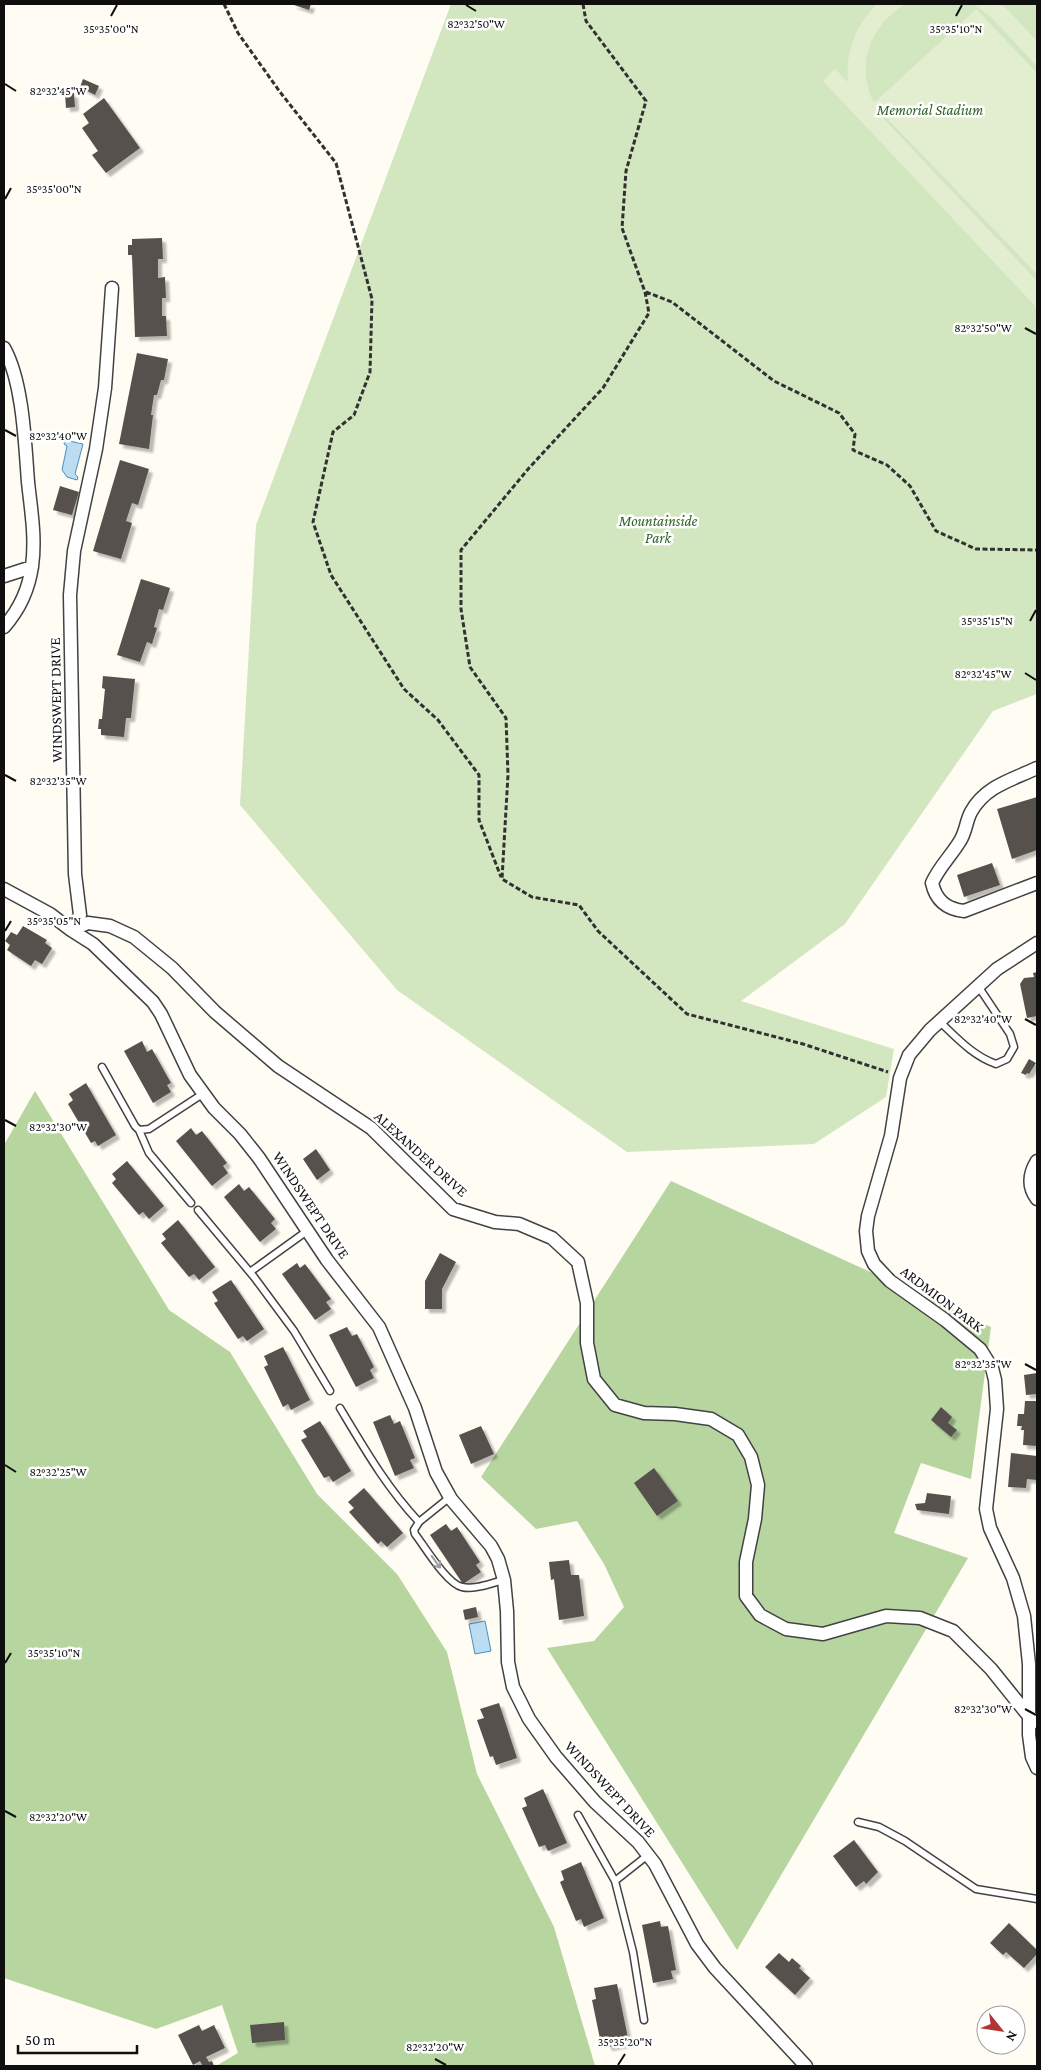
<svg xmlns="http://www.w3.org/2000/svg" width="1041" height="2070" font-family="'Crimson Pro',serif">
<defs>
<filter id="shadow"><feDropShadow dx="4" dy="4" stdDeviation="1" flood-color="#0004"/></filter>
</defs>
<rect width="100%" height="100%" fill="#fefcf3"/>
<path fill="#d2e6bf" d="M451,4h586v690l-44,17 -148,213 -104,77 153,48 -8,48 -72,47 -187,8 -230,-162 -157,-185 16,-280z"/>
<path fill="#b7d59f" d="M35,1091l134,219 61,42 87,142 80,80 50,78 30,122 77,153 41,139h-379l22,-13 -16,-48 -66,24 -152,-51v-833z
M671,1181l320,146 -20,152 -50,-16 -27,70 74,25 -231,392 -190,-302 47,-7 30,-34 -20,-43 -27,-43 -41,8 -55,-52z"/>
<path fill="#e3eed0" d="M877,4h29c-36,20 -51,62 -32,99l102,-94 61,64v201l-162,-168 10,14 152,161v27l-214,-227 12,-12 13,13c-3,-30 8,-57 29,-78z
M973,4h29l35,37v25l-46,-49z"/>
<path fill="#bcdcf1" stroke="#498fc2" d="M65,440l18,4 -8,30 3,3 -1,3 -10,-3 -5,-7 5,-24 -3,-2z
M485,1621l6,30 -16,3 -6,-30z"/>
<path fill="#57514d" filter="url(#shadow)" d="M291,4h20l-2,6z
M83,79l16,7 -4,9 -15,-8z
M74,93l1,14 -9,1 -1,-14z
M104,98l36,50 -34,25 -14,-18 6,-4 -16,-23 7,-5 -6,-9z
M162,238l1,21h-5v19l7,-1 1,21h-4v18h4l1,20 -32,1 -3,-82h-4v-10h4v-6z
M137,353l31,6 -4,21h-3l-4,15h-3l-3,20h2l-4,34 -30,-5z
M120,460l29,9 -11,36 -6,-2 -6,18 6,2 -11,36 -28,-8z
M60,486l19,6 -7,23 -19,-5z
M141,579l29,9 -7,22 -4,-1 -5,18 3,1 -5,16 -5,-2 -7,20 -23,-7z
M103,676l32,3 -4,39h-5l-2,19 -23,-2v-6h-3l1,-10h3l3,-30 -3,-1z
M1037,797v53l-25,9 -15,-50z
M992,863l8,22 -36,12 -7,-22z
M23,926l24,14 -2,3 7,5 -10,16 -7,-4 -4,6 -24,-16 3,-5 -5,-4 6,-9 6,3z
M1037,972v44l-10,2 -7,-34 4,-6 10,-1 -1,-4z
M142,1041l5,11 5,-3 19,34 -4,2 4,7 -18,11 -29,-52z
M1029,1059l7,4 -7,11 -2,-1 -1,2 -5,-2z
M86,1083l30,52 -18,11 -3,-5 -4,2 -23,-39 5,-4 -4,-6z
M191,1128l5,7 6,-4 25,32 -4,3 5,7 -16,13 -36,-45z
M316,1149l14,21 -13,10 -14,-21z
M127,1161l37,45 -15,13 -6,-7 -4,3 -27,-32 4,-4 -4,-5z
M239,1184l5,7 5,-4 26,32 -4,4 5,6 -16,13 -36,-45z
M178,1220l37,47 -16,13 -5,-6 -5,3 -28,-34 5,-4 -4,-5z
M440,1253l16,9 -14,27v20h-17v-28z
M297,1263l3,5 5,-4 26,35 -5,3 5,7 -16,11 -33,-46z
M231,1280l33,49 -17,12 -4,-5 -5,3 -24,-36 4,-2 -6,-9z
M347,1327l5,9 5,-2 17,33 -4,3 4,8 -18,9 -27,-52z
M283,1347l27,53 -19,10 -3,-6 -5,3 -19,-40 4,-2 -4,-9z
M1037,1373v21l-11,1 -2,-20z
M1025,1401h12v45l-14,-1 1,-15h-3l1,-4h-5l1,-12h6z
M941,1407l11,10 -4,6 9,7 -6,7 -20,-17z
M390,1415l4,9 6,-3 15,37 -5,2 4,8 -19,8 -22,-54z
M320,1421l31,50 -18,11 -4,-6 -5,2 -23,-38 6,-3 -4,-6z
M481,1426l13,28 -23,10 -12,-29z
M1011,1453l26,3v24l-10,-1 -1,9 -18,-1z
M654,1468l24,33 -21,15 -23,-33z
M364,1488l39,45 -16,14 -6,-6 -3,3 -29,-32 5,-4 -6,-6z
M927,1493l24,3 -2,18 -32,-4 -2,-6 10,-1z
M446,1524l5,7 6,-4 23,35 -4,3 5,7 -18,12 -33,-49z
M569,1560l2,15h8l5,41 -25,4 -5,-41 -3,1 -2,-18z
M476,1607l2,10 -13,3 -2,-10z
M499,1703l18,55 -21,7 -3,-9 -3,1 -13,-37 7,-2 -4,-9z
M543,1789l24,54 -19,8 -3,-6 -6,2 -17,-39 5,-2 -3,-8z
M854,1840l24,32 -12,12 -2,-3 -8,6 -23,-31z
M581,1862l23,56 -20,9 -3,-8 -5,2 -16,-39 4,-2 -3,-9z
M660,1921l1,6 7,-1 8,44 -5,1 2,8 -20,4 -11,-58z
M1009,1923l28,27v4l-13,14 -18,-16 -3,3 -13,-12z
M779,1953l10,9 3,-4 9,8 -2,2 11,10 -15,17 -30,-28z
M617,1984l12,59 -21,4 -2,-9 -6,1 -8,-39 4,-1 -2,-11z
M284,2022l1,18 -33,3 -2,-18z
M199,2025l3,6 12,-6 11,23 -19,9 3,5 3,-1 2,5h-15l3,-1 -2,-4 -7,4 -15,-30z"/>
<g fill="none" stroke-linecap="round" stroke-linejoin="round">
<g stroke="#424242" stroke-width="9">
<path id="service" d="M939,1021c18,17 34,35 57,43l11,-5 7,-12 -4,-13 -32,-48
M102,1067l33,59 4,4 10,-1 55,-36
M139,1130l10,23 42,50
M198,1210l56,67 40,54 36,60
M250,1272l57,-41
M340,1408c24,40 47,80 79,114
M450,1497l-31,25 -5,8 1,4c10,13 32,50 47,53 13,3 29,-4 42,-7
M578,1815l37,66 18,71 11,68
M858,1822l21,5 26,14 71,48 61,10
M615,1881l33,-26"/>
</g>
<g stroke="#424242" stroke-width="15">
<path id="minor" d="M112,288l-7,100 -9,61 -22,102 -4,44 5,279 5,41 -9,15 22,14 60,58 8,12 29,61 24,33 26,26 19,24 68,102 52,67 36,81 21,64 15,27 40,47 7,13 6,21 3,31 1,51 5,25 16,32 27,38 39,45 43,40 17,22 42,80 18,24 91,98
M4,348c19,34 21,95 24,134 3,28 8,56 4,84 -3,22 -13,44 -28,61
M4,576l28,-9
M1037,768c-25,12 -52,18 -66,44 -5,9 -5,20 -11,29 -9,15 -21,26 -28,42 4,18 15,26 32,28l73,-28
M4,889l46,25 21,16 17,-7 22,3 24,11 38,31 43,44 63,54 93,62 82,81 42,13 24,2 33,14 26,24 9,41v40l7,36 21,26 29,8 31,1 36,5 27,16 13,22 7,28 -3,34 -9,43v34l14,19 26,14 37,5 63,-18 34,2 33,13 38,38 37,46 9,7
M1037,943l-40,26 -67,61 -21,25 -9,23 -9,58 -23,80 -2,15 2,20 6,13 16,17 55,39 35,29 12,19 3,12 2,29 -11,100 4,19 23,50 11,38 5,48v71l3,22 5,11
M1037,1161c-8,13 -9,26 0,38"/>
</g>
<path stroke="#313131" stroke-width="3" stroke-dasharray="5 2.5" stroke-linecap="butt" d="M224,4l14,29 42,59 56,71 36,136 -2,73 -16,43 -21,17 -20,90 18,53 73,114 34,31 41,55v45l22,57
M583,4l3,17 60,80 -20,70 -4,57 23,64 4,21 -46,75 -74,80 -68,82v59l9,58 36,51 2,57 -6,104 30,18 47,8 19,26 89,83 116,30 85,28
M646,292l26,10 102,79 65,32 16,21 -2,16 34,15 23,21 26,45 40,18 61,1"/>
<use href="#service" stroke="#fff" stroke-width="6"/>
<use href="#minor" stroke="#fff" stroke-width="12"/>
</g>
<defs><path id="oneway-shaft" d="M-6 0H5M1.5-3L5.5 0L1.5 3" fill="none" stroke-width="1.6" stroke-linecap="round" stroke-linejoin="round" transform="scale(1.25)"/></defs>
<use stroke="#9f9f9f" href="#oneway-shaft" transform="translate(436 1562) rotate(54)"/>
<path fill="none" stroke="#0f0f0f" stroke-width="2" d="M466,5l10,6M111,16l6,-11M956,16l6,-11M5,84l11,7M5,199l6,-11M1025,328l11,6M5,430l11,6M1030,621l6,-11M1025,673l11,7M5,775l11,6M5,931l6,-10M1025,1019l11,6M5,1120l11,6M1025,1364l11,6M5,1465l11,7M5,1663l6,-10M1025,1709l11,6M5,1811l11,6M435,2059l11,6M618,2065l7,-11"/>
<g text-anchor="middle" stroke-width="5" stroke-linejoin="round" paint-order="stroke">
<g font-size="15" font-style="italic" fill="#306225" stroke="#fff">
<text x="930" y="115">Memorial Stadium</text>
<text x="658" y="526">Mountainside<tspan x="658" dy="17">Park</tspan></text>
</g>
<g font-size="15" fill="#0f0f0f" stroke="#fff">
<text transform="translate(56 700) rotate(-91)" y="5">WINDSWEPT DRIVE</text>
<text transform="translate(421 1154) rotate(42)" y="5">ALEXANDER DRIVE</text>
<text transform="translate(311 1205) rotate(56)" y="5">WINDSWEPT DRIVE</text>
<text transform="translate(942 1299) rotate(37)" y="5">ARDMION PARK</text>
<text transform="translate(610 1789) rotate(47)" y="5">WINDSWEPT DRIVE</text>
</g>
</g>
<g font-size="12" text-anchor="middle" fill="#0f0f0f" stroke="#fff" stroke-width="5" stroke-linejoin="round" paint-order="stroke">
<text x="476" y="28">82°32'50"W</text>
<text x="111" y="33">35°35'00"N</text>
<text x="956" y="33">35°35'10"N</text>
<text x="58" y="95">82°32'45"W</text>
<text x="54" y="193">35°35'00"N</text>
<text x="983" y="332">82°32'50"W</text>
<text x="58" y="440">82°32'40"W</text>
<text x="987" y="625">35°35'15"N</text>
<text x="983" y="678">82°32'45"W</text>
<text x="58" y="785">82°32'35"W</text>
<text x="54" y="925">35°35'05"N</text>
<text x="983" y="1023">82°32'40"W</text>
<text x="58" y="1131">82°32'30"W</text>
<text x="983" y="1368">82°32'35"W</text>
<text x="58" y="1476">82°32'25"W</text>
<text x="54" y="1657">35°35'10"N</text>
<text x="983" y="1713">82°32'30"W</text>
<text x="58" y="1821">82°32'20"W</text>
<text x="625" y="2046">35°35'20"N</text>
<text x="435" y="2051">82°32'20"W</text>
</g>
<rect width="1041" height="2070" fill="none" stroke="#0f0f0f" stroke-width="10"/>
<g transform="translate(1001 2030) rotate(120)"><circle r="24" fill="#ffffff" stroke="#9f9f9f"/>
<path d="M0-4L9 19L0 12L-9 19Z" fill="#b43337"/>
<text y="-8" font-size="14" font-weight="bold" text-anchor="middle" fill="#0f0f0f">N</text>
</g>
<path d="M18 2045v8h119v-8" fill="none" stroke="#0f0f0f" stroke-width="2.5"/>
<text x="25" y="2045" font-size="15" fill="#0f0f0f" stroke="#ffffff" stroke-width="4" paint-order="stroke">50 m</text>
</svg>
